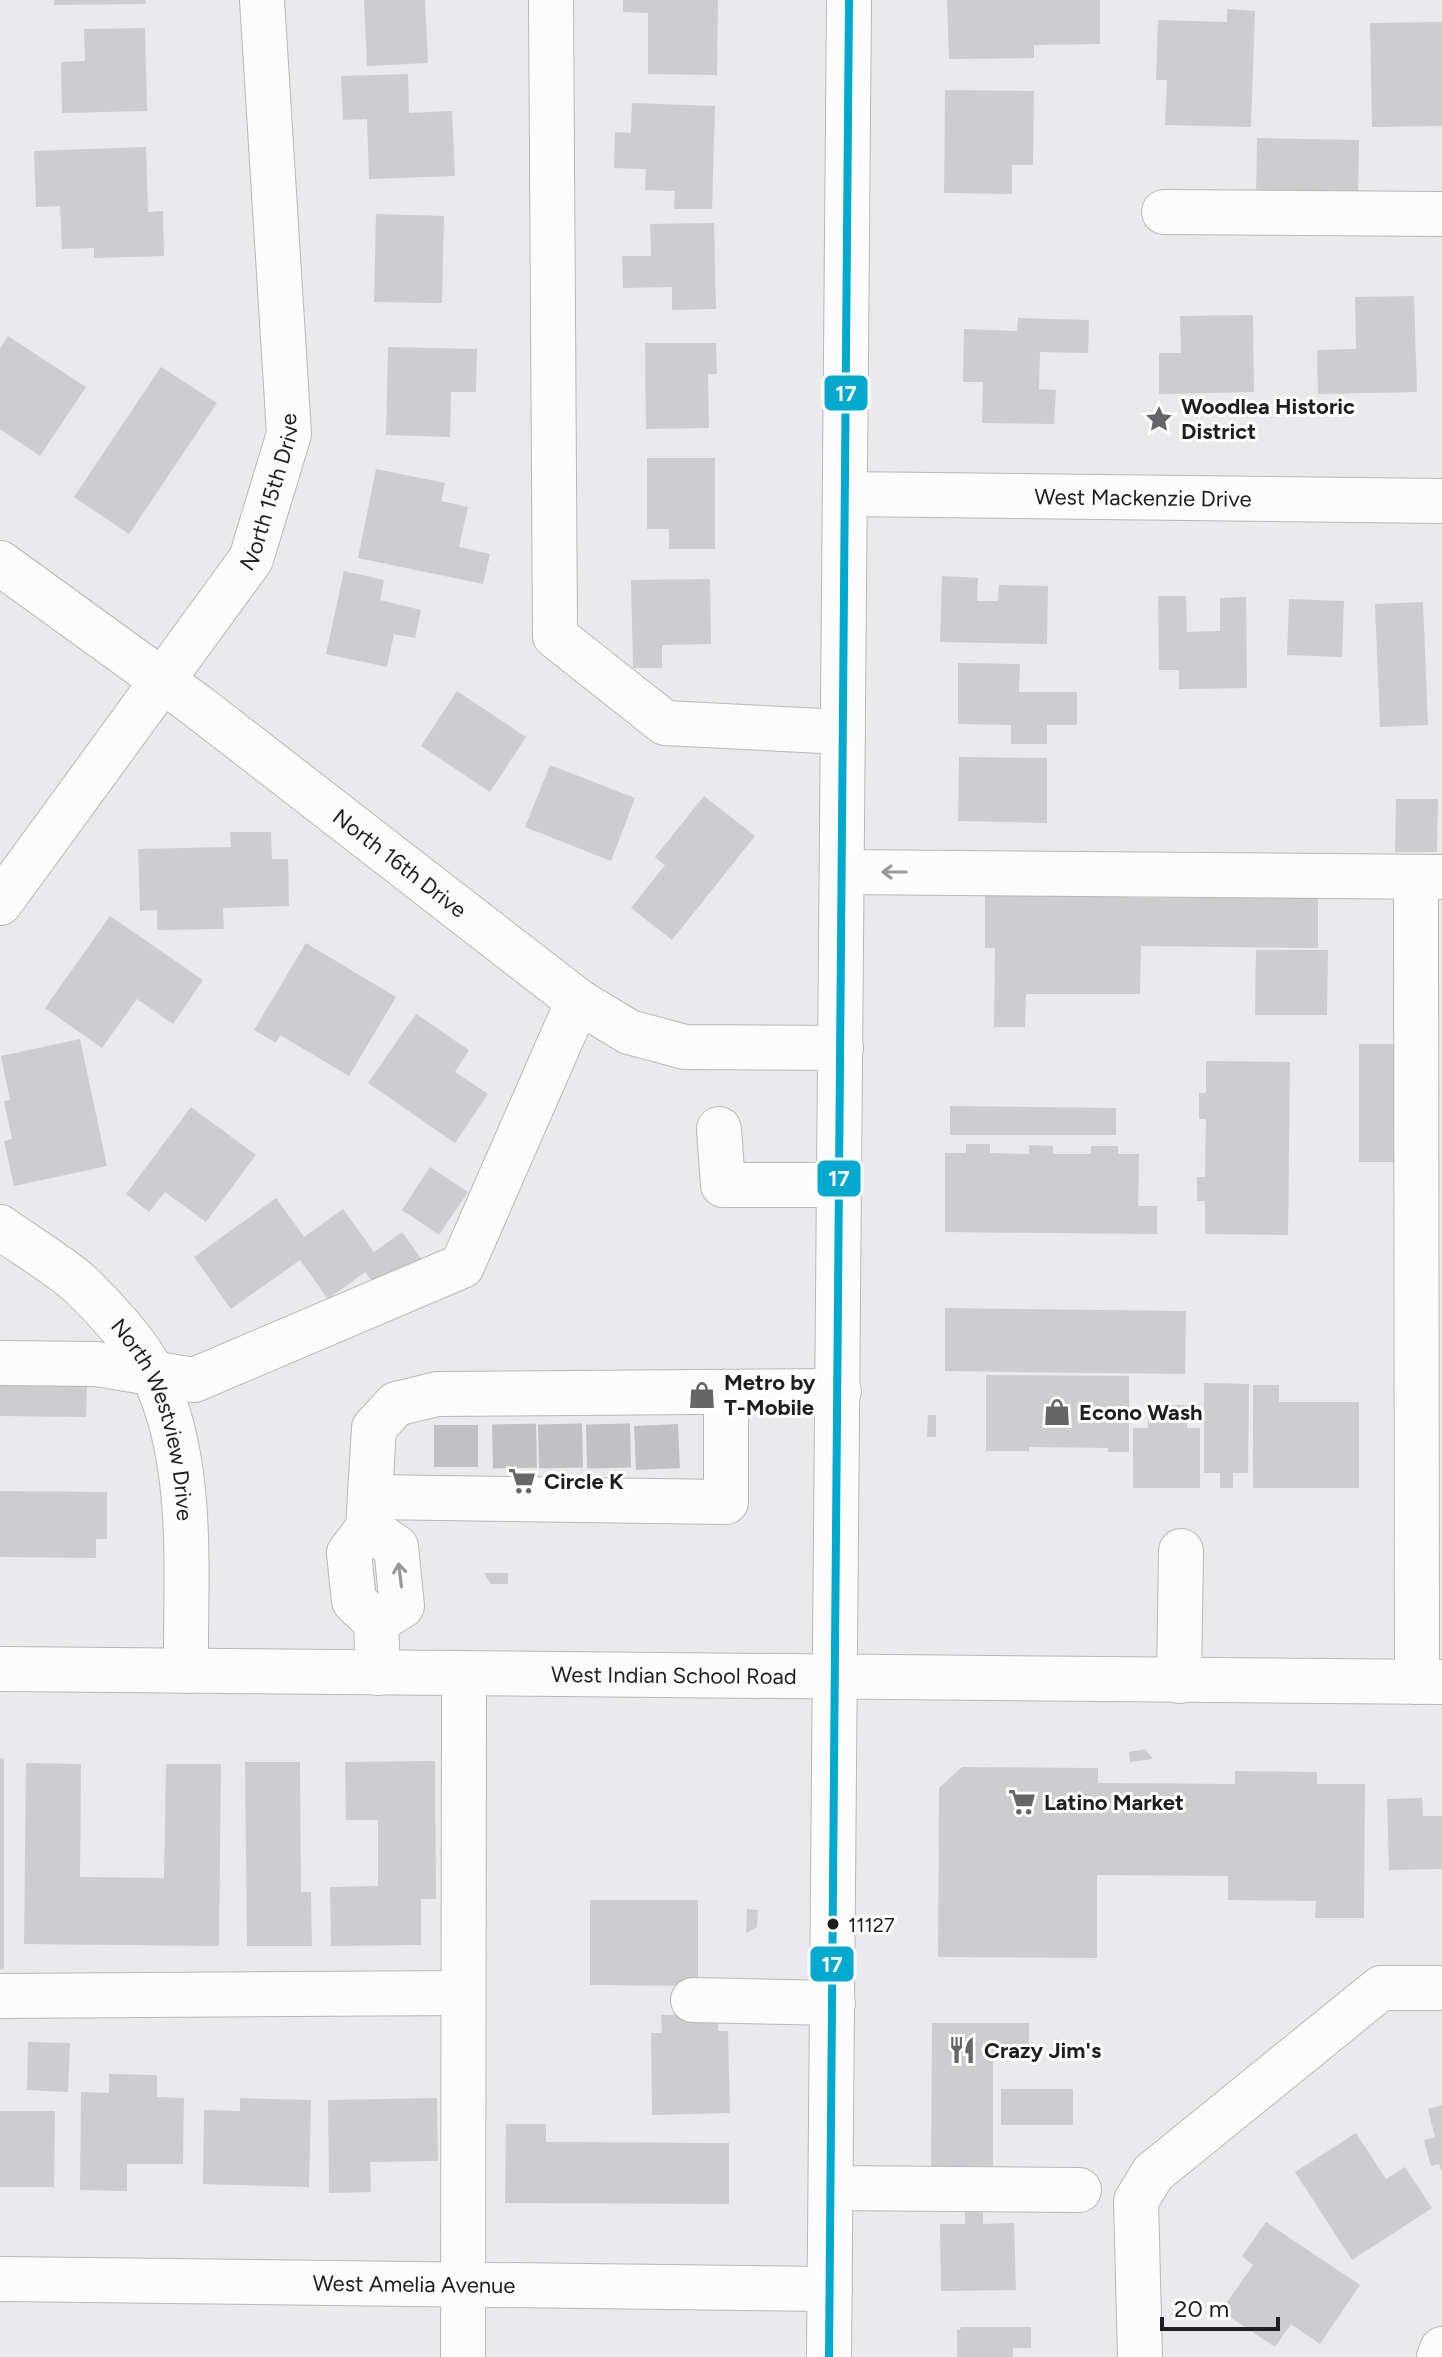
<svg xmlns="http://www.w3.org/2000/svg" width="1442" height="2357" font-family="Figtree,sans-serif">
<rect width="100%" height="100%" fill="#eae9eb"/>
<path fill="#cdccce" d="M54,0h91l1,4 -92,1z
M364,0h61l3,63 -61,3z
M623,0h95l-1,75 -69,-1v-61l-25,-1z
M947,0h153v44l-66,1v13l-85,1z
M1227,9l28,2 -4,116 -86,-2 2,-45h-11l2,-60 69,2z
M1442,22v104l-70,1 -2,-104z
M145,28l2,83 -85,2 -1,-51 24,-1 -1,-32z
M408,74l1,39 43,-2 3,65 -86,3 -2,-60 -24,1 -2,-44z
M945,90l89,1 -1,74h-21v29l-68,-1z
M632,103l83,3 -3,103h-38l1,-18 -30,-1 1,-21 -32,-1 1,-36 16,1z
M1257,138l102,2 -1,58 -102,-3z
M146,147l2,65 15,-1 1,45 -70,2v-10l-32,1 -2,-43 -24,1 -2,-56z
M376,214l68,2 -2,87 -68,-1z
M714,223l2,86 -44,1v-23l-49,1 -1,-32h29l-1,-32z
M1414,296l3,96 -99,2 -1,-44 39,-1 -1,-52z
M1253,315l1,77 -95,2v-41h22l-1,-37z
M1018,318l71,2 -1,33 -48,-1 -1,37 17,1 -2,34 -72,-1 1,-41h-20l1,-53 53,2z
M8,336l78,51 -46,69 -40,-27v-80z
M645,343h71l1,31h-9l1,54 -63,1z
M388,347l89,2 -1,43h-25l-1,45 -64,-2z
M161,367l56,36 -88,131 -55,-37z
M647,458h68v91h-46v-20h-22z
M376,469l69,14 -4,18 27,6 -9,40 31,7 -7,30 -125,-26z
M344,571l40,9 -4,20 41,10 -6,28 -21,-4 -7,33 -61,-13z
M942,576l36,2 -1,23h21l1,-16 49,1 -1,58 -107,-2z
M710,579l1,65 -49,1v23h-29l-2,-88z
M1158,596h28l1,36 33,-1v-33l26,-1 1,91 -68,1v-19h-20z
M1289,599l55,2 -2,56 -55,-2z
M1423,602l5,123 -48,2 -5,-123z
M958,663l62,1 -1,28h58v33h-30v19h-36v-19l-53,-1z
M457,691l69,46 -36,55 -69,-46z
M959,757l88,1v65l-89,-2z
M550,765l85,33 -24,63 -86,-34z
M704,796l51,40 -83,104 -41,-32 34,-43 -10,-8z
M1396,799h42l-1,53h-42z
M230,832h41l1,27h16l1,47 -66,2 1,21 -67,1v-20l-17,1 -2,-62 93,-2z
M985,890l158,8 175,-1v51l-177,-2 -1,48h-114l-1,33h-31l1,-79h-10z
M110,916l93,64 -30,44 -36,-25 -35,49 -57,-40z
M306,943l90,54 -47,79 -69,-41 -4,8 -22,-13z
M1256,950h72l-1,65h-72z
M416,1014l53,36 -14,22 33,22 -33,49 -87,-60z
M80,1039l27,127 -93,20 -10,-45 8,-2 -8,-38 6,-1 -9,-44z
M1359,1044h35v118h-35z
M1206,1061l84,1 -2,173 -83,-1v-33h-8v-24h8l1,-58h-7v-26h7z
M950,1106l166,2v27h-166z
M191,1107l65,48 -50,67 -41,-30 -16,20 -23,-18z
M966,1144h24v9l39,1v-9l24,1v8h38v-8h27v8h21l-1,52h19v28l-212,-2v-79h21z
M430,1167l38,25 -29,43 -37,-25z
M276,1198l28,39 39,-28 31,43 28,-20 21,29 -43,31 -15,-20 -37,27 -28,-39 -69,49 -37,-52z
M945,1308l241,3 -1,63 -240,-3z
M986,1375l143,1v76h-21v-4l-79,-1v4h-43z
M1204,1383l45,1 -1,89h-15v15h-13v-15h-16z
M0,1384l87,2 -1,31 -86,-1z
M1253,1385h26v17h80v86h-106z
M1148,1405h39v23h13v60h-67v-60h15z
M928,1415h8v22h-9z
M0,1491l107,1v47h-11v19l-96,-1z
M484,1573h24v11h-17z
M1145,1749l8,10 -23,3 -1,-10z
M0,1758l4,1v210h-4z
M435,1761l1,138h-15v46l-90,1 -1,-59 48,-1v-66h-32l-1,-58z
M245,1762h55l1,130h10l1,54h-65z
M26,1763l55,1 -1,113 84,1 2,-114h55l-2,182 -195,-2z
M962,1767l136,1v15l137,1v-13l82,1v12h48l-1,134h-49l1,-17 -88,-1v-24l-131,-1v83l-159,-1 1,-169z
M1422,1798l1,18h19v53l-53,1 -2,-71z
M590,1900h108v86l-108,-1z
M747,1909l11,1 -1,17 -11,6z
M718,2014v17h10l2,82 -78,2 -1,-82h11l-1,-18z
M932,2023h97v35h-36v108h-62z
M28,2042l42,1 -2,49 -41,-2z
M109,2074l48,1v22l27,1 -1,66h-56v27l-47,-1 1,-98 28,1z
M1001,2089h72v36h-72z
M240,2098l71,2 -2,87 -106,-3 1,-74 36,1z
M437,2098l1,63 -68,1 1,30 -42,1 -1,-93z
M1442,2105v65h-1l-2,-6 -8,2 -7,-26 11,-3 -7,-28z
M0,2111h55l-1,76h-54z
M506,2124h40v18l183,1v61l-224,-1z
M1356,2133l30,46 19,-12 27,41 -80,52 -57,-88z
M965,2211h18v13l31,-1 2,67 -75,1 -1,-67h25z
M1266,2222l94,63 -40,59 -29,-20 -16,23 -54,-36 32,-46 -11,-9z
M961,2327h70v21h-18v9h-56v-27h3z"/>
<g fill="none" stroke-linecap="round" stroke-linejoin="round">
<path stroke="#c1c0c2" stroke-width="44" stroke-dasharray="44 22" stroke-linecap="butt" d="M514,1424l1,46
M560,1424l1,46
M608,1424l1,44
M456,1425v42
M656,1425l2,45"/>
<g stroke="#b8b8ba" stroke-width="46">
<g id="minor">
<path d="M551,0l4,636 110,87 178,9"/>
<path d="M1164,212l278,2"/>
<path id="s1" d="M845,494l597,7"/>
<path id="s2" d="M0,563l196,142 382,296 51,31 56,15 156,1"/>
<path d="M842,872l600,5"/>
<path d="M1416,877l1,805"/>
<path id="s3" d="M0,903l251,-344 38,-125 -27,-434"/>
<path d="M719,1129l4,56h117"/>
<path id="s4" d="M0,1227c26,19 56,36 80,57 24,23 59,61 73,90 43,90 32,200 33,297"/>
<path d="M0,1363l96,1 98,16 268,-114 116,-265"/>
<path d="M370,1497l356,5v-110"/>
<path d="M368,1528l28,19 6,59 -26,16"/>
<path d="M378,1673l-2,-51 -22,-21 -5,-48 19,-25 6,-100 22,-24 41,-10 402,-3"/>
<path d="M1179,1681l2,-130"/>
<path d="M0,1996l463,-3"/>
<path d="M693,2000l140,3"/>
<path d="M831,2188l248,2"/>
<path id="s5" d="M0,2279l830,10"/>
<path d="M463,2357l1,-684"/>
<path d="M829,2357l20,-2357"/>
<path d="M1140,2357l-4,-156 17,-28 228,-185h61"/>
<path d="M1439,2357l3,-8"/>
</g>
</g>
<g stroke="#b8b8ba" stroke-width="46">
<g id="major">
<path id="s6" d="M0,1669l1442,13"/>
</g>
</g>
<use href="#minor" stroke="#fcfcfc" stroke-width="44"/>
<use href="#major" stroke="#fcfcfc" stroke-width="44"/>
<g stroke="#fff" stroke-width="14">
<path id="bus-1" d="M829,2357l20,-2357"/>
</g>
<use href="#bus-1" stroke="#00a9ce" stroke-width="8"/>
</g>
<defs><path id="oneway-shaft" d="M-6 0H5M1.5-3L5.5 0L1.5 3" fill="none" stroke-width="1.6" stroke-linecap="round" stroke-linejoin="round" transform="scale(2)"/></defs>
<g stroke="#999899">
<use href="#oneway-shaft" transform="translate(894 872) rotate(-180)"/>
<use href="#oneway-shaft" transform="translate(400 1575) rotate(-97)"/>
</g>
<defs>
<g id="sight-bare" transform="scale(2.16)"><path d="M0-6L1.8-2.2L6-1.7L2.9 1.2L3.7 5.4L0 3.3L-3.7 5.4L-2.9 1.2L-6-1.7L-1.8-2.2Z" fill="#666567" stroke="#fff" stroke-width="2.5" paint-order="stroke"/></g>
<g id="shop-bare" transform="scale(2.16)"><path d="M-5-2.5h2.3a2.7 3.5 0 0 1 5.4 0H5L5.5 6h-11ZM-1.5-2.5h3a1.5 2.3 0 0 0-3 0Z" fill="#666567" stroke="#fff" stroke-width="2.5" paint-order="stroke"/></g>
<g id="supermarket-bare" transform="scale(2.16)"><path d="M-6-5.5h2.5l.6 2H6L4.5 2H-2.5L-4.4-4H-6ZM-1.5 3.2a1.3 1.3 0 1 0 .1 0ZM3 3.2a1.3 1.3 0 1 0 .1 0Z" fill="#666567" stroke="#fff" stroke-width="2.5" paint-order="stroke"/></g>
<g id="restaurant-bare" transform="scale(2.16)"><path d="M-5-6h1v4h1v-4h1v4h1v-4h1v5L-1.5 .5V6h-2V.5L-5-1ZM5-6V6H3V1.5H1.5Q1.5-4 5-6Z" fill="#666567" stroke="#fff" stroke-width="2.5" paint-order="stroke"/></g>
</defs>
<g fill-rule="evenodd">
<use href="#sight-bare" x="1159" y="419"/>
<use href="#shop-bare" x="702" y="1395"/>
<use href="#shop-bare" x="1057" y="1412"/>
<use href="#supermarket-bare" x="522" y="1481"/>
<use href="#supermarket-bare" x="1022" y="1802"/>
<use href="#restaurant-bare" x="962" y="2050"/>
</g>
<circle fill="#1f1e20" stroke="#fff" stroke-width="3" cx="833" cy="1924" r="7"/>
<g text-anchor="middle" stroke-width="6" stroke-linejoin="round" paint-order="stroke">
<g font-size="20" fill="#1f1e20" stroke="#fff" text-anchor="start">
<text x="848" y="1932">11127</text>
</g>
<g font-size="22" font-weight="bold" fill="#1f1e20" stroke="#fff" text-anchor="start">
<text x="1181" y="414">Woodlea Historic<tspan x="1181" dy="25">District</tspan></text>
<text x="724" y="1390">Metro by<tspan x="724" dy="25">T-Mobile</tspan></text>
<text x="1079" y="1420">Econo Wash</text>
<text x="544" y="1489">Circle K</text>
<text x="1044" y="1810">Latino Market</text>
<text x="984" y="2058">Crazy Jim's</text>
</g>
<g font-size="22" fill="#1f1e20" stroke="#fff">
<text dy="8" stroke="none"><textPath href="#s3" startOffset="496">North 15th Drive</textPath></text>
<text dy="8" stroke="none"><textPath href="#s1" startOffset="298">West Mackenzie Drive</textPath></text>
<text dy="8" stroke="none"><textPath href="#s2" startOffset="500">North 16th Drive</textPath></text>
<text dy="8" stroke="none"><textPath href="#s4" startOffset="258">North Westview Drive</textPath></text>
<text dy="8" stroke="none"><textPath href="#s6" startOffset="674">West Indian School Road</textPath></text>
<text dy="8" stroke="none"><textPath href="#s5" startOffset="414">West Amelia Avenue</textPath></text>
</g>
</g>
<g stroke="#fff" stroke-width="3">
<rect x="823" y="374" width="46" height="38" rx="8" fill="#00a9ce"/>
<rect x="816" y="1159" width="46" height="39" rx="8" fill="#00a9ce"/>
<rect x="809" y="1945" width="46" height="38" rx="8" fill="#00a9ce"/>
</g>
<g font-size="22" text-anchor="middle" font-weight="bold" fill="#fff">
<text x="846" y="401">17</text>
<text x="839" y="1186">17</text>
<text x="832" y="1972">17</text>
</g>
<path d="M1162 2317v12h116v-12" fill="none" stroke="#1f1e20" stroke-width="4"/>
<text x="1174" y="2317" font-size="24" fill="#1f1e20" stroke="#ffffff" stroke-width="6" paint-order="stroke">20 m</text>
</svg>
